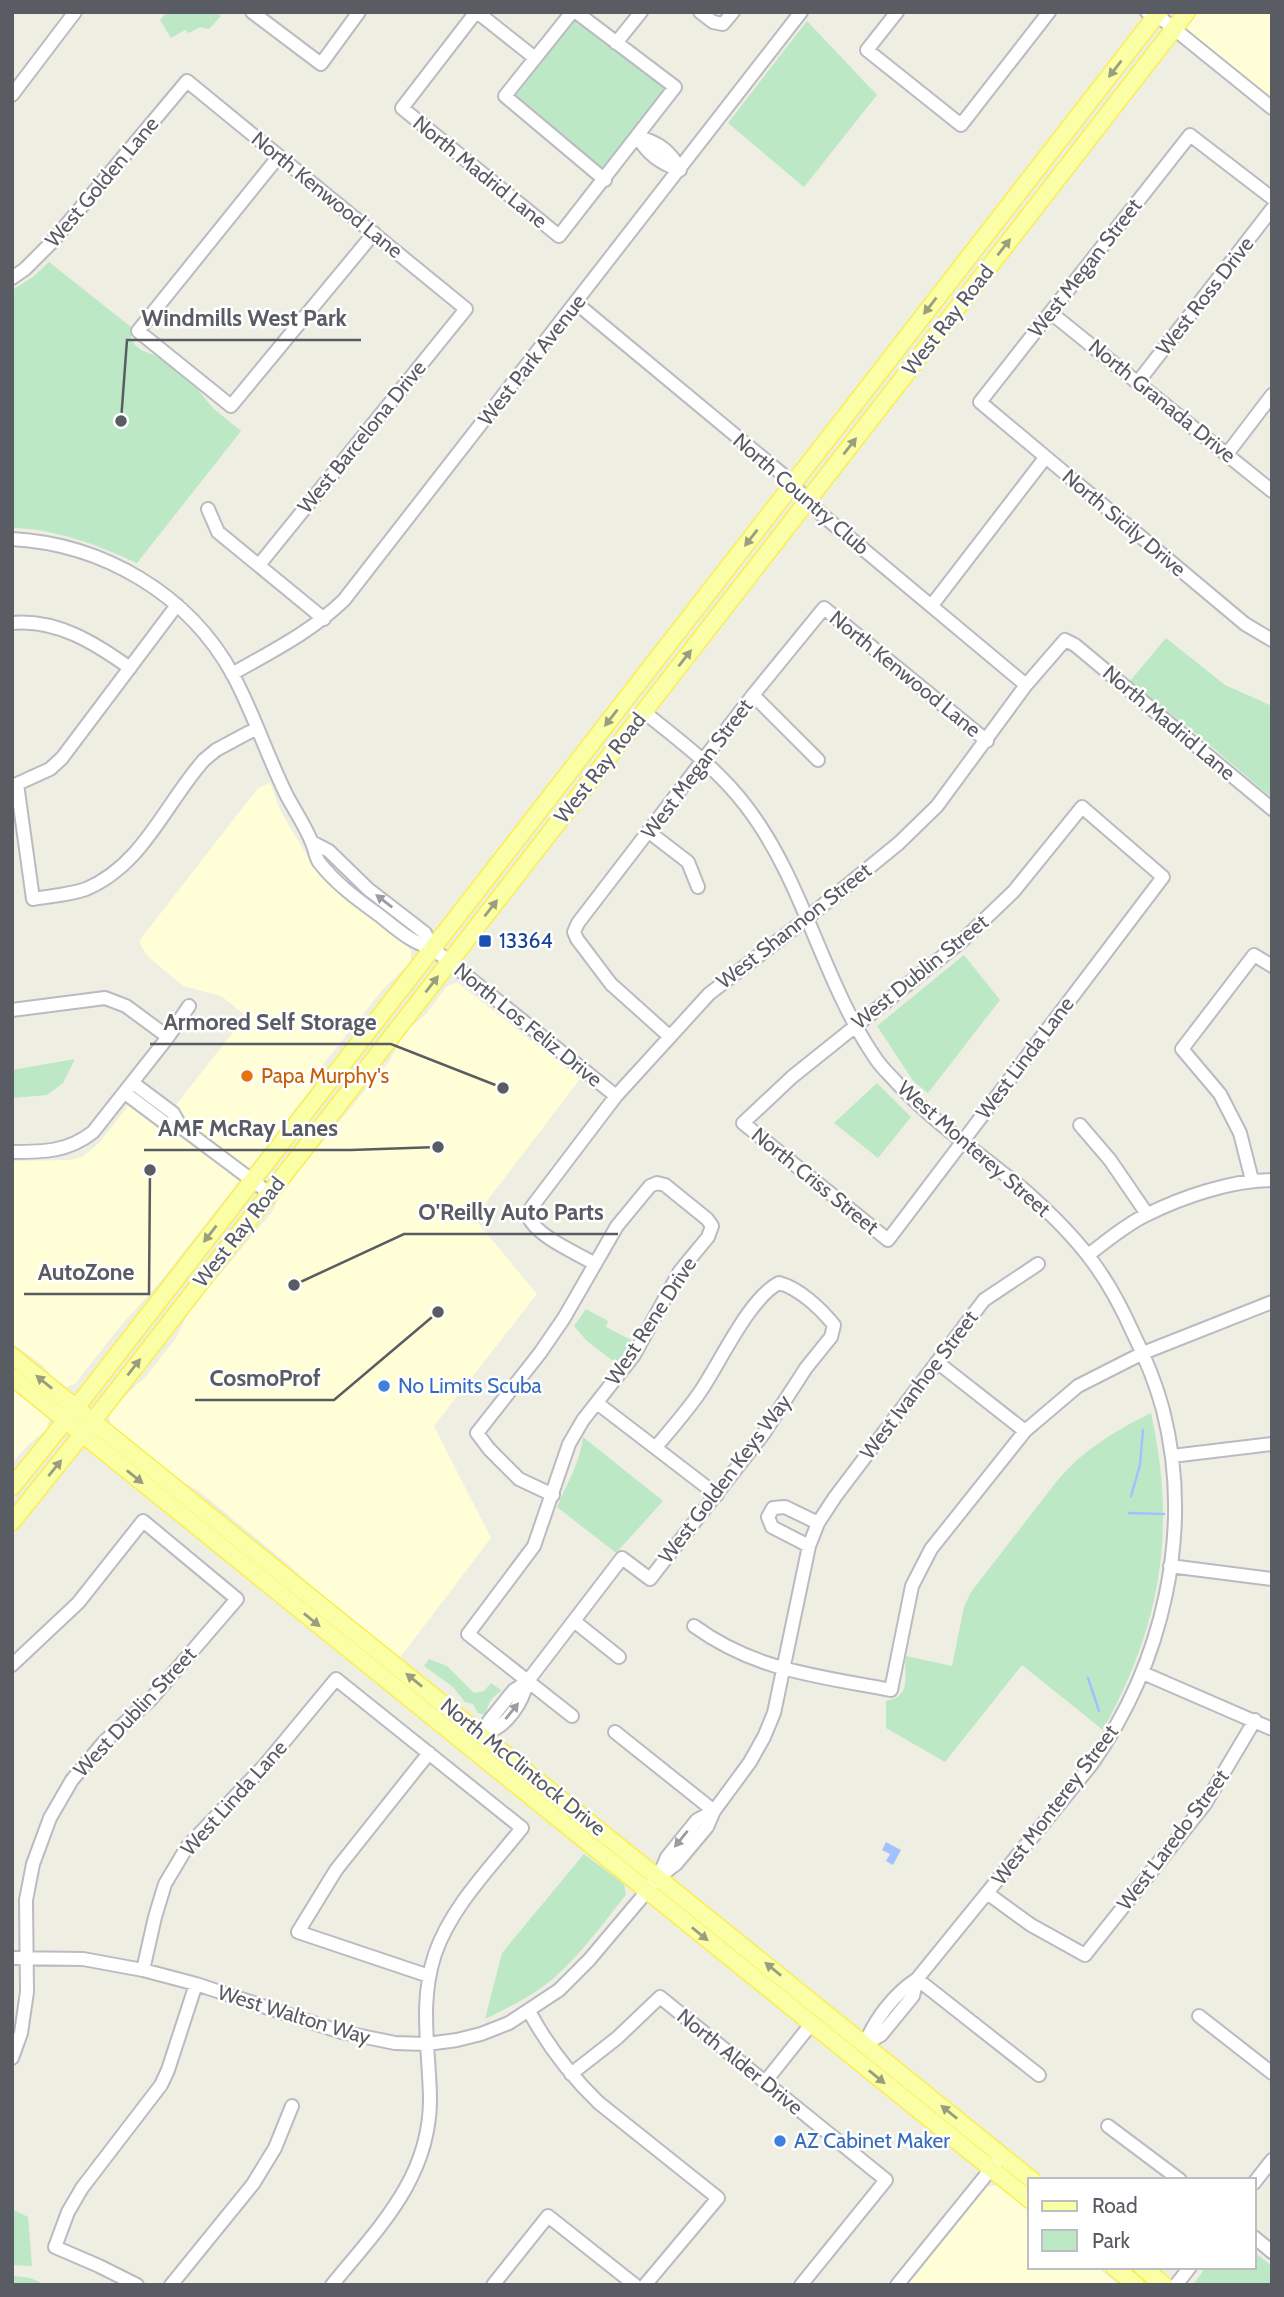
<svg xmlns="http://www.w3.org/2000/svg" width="1284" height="2297" font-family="Cabin,sans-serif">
<rect width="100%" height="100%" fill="#eeeee2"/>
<path fill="#fffed6" d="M1187,12h85v96l-98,-79z
M270,783l11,29 28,47 27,30 71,57 4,4v9l-1,4 -27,26 -62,78 -10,22 -150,192 -43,48 -43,55 -8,3 -7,-1 -18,-21 -30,-22v-182l59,-1 11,-3 17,-14 38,-49 30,22 79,-100 -25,-20 -38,-10 -37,-31 -7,-14 119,-153z
M457,982l123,97 -106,139 63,76 -103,132 57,112 -92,121 -76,-61 -33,-32 -91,-75 -28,-15 -60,-49 -2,-11 4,-8 35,-34 28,-36 14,-28 82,-98 11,-23 105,-126 18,-32 20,-17 20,-27z
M12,1385l35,30 2,6 -3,9 -19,16 -15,17z
M998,2185l32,23v59h67l22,18h-211l79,-98z"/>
<path fill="#bce8c6" d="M167,12h50l4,4 -12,13 -9,-2 -11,6 -4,-3 -14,8 -11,-18z
M576,18l91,72 -64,79 -88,-72z
M807,21l70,74 -73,92 -76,-64z
M49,262l82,65v12l4,6 6,5 20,8 36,31 17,20 27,22 -104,132c-40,-18 -80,-34 -125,-35v-238l21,-13z
M1166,638l59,47 47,21v92l-67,-57 -75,-60z
M964,955l36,45 -72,93 -14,-11 -37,-56z
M75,1059l-12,24 -16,12 -35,3v-28z
M877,1083l34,34 -33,41 -44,-35z
M586,1309l22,12 -2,6 27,14 -16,23 -30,-23 -13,-15z
M1151,1413c26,118 10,211 -48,317l-81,-65 -77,97 -59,-34v-27c27,-5 17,-25 20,-45l46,10 12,-59 7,-15 86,-111c26,-31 58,-50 94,-68z
M583,1437l80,64 -47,52 -59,-46c10,-24 23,-44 26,-70z
M429,1659l18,7 27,27 10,-2 7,-8 11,8c-11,5 -14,14 -17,24l-7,-2 -5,-9 -8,-2 -12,-15 -29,-21z
M584,1854l40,30 2,11c-23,28 -44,58 -71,82 -21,18 -45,30 -70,42l17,-66z
M12,2209l16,8 4,49 -20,-1z
M1254,2252l18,14v19h-79l13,-18h48z
M14,2276l16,2 16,7h-34v-8z"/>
<path fill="#a1c2ff" d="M886,1842l15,8 -8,15 -7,-4 4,-7 -8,-4z"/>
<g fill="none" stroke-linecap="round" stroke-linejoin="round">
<path stroke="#a1c2ff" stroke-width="2.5" d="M1131,1496l9,-31 3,-35
M1129,1513l35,1
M1088,1678l11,33"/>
<g stroke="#babbc2" stroke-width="16">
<path id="minor" d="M252,12l69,52 38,-52
M476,12l-74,96 157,128 116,-149 -99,-75
M477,12l58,46
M572,12l-67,84 100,84
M700,12l13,10 10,2 10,-12
M897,12l-30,38 94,75 88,-113
M1147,12l10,3 115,93
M616,43l25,-31
M12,95l63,-83
M638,137c20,5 33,14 42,33
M638,137c9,17 23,27 42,33
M279,156l-141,175 93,75 143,-173
M1272,198l-82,-63 -210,267 265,222 27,16
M12,278l13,-9 27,-27 135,-161 279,228 -207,256
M576,303l206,171 38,39 206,172
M1051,313l221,178
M1138,382l134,-173
M1227,454l45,-59
M208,509l10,23 106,87
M12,539c91,5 177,55 221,136 21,39 34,81 54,121 8,15 19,31 25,47 3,6 3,13 7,19 16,21 39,38 60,53 18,14 31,27 53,33
M177,605l-115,153 -12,11 -33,15 16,115c17,-3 36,-4 53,-10 57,-24 79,-85 118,-129l12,-10 41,-22
M932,605l113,-147
M12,623c45,-4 83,20 118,45
M232,674c40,-23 79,-42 112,-74l457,-588
M753,695l65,65
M644,712c36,29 74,57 102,94 58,75 76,175 130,253 6,9 14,16 21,24 29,31 62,56 96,82 13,11 27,20 39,32 20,18 41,39 57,60 18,23 32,49 44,76 12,24 23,51 30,77 31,122 0,254 -72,355l-174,214c-23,15 -42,40 -52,65
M1082,807l81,70 -275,363 -145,-117 49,-46 171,-137 51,-49z
M649,832l39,30 10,25
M312,842l17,9 39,38 57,44 7,15 184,148
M12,1010l93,-12 21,8 42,31
M669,1036l-58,-52 -34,-45 -3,-7 4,-9 175,-228 71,-87 163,133
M133,1083l40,30 8,14 88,66
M125,1093l40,30 16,4
M1080,1125l30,35 37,54
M12,1152c31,0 56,0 81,-20l75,-95 21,-31
M1252,1180l-12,-47 -20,-39 -38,-45 72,-94 18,11
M1088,1255c19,-14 37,-30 58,-40 36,-18 86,-35 126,-35
M595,1264c-20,-12 -58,-27 -67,-48l3,-8 85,-112 93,-102 97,-75 93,-76 38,-37 89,-121 39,-45 10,5 197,164
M937,1362l88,69
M597,1403l120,92
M1172,1456l100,-12
M553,1495l-34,-16 -30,-30 -12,-16 63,-80 24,-35 53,-92 33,-40 7,-3 8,2 42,34 5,7 -4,11 -28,34 -46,84 -51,65 -14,24 -35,102 -66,88 104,82
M809,1546l-37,-19 -4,-10 5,-9 12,-1 33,16
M1170,1566l102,13
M574,1621l45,36
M694,1626c62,45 124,50 197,64l21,-104 19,-37 94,-118 53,-45 65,-33 129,-51
M12,1665l66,-62 65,-82 94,78 -86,100 -47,43 -32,38 -22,38 -17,46 -7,36 1,92 -6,41 -9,25
M1143,1673l129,56
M487,1732c20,-5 36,-31 40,-50
M615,1732l99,79
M484,1736l5,-15 25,-31 13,-8 95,-124 28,21 114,-146 42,-65 25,-31 3,-12c-13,-16 -35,-37 -55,-42 -30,15 -59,80 -79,109 -13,19 -29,37 -44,55
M429,1753l-93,117 -38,62 131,44
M659,1876l8,-19 30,-37 17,-9
M987,1893l44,32 54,30 120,-151 50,-84
M12,1958l71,1 60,11 53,14 145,48 54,11 32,1 30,-4 24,-6 28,-11 50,-33 30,-30 70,-83 17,-13 31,-37 7,-16 36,-49 14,-25 10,-24 35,-167 9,-23 17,-26 149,-197 54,-36
M143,1970l12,-53 10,-33 22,-37 77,-81 72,-87 186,149c-31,39 -71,79 -87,126 -16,48 -6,94 -5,143 1,80 -51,130 -98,188
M917,1979l122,96
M529,2011c18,34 43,66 70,92l119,95 -73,87
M1199,2016l73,57
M865,2044l16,-9 32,-39 4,-17
M571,2074l46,-36 43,-41 226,183 -85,105
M765,2082l47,-59
M1108,2126l72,54
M1254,2183l18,-23
M1254,2237l18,15
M137,2285l-38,-19 -44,-19 13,-35 14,-24 79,-103 7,-15 28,-86
M171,2285l82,-101 22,-36 17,-42
M493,2285l55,-69 87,69
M897,2285l98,-121
M1176,2285l14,-18"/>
</g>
<g stroke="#faef4f" stroke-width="19">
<path id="major" d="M12,1356l1020,824
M12,1377l1018,823
M12,1487l74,-92 1073,-1383
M12,1522l92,-115 1083,-1395
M1114,2267l22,18
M1142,2267l22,18"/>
</g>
<use href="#minor" stroke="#fff" stroke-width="12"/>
<use href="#major" stroke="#faffa6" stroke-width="16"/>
</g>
<defs><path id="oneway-solid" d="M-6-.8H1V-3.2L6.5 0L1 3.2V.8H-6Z" transform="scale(1.75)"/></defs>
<g fill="#9a9d7e">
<use href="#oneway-solid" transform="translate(1115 69) rotate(128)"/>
<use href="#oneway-solid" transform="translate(1004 247) rotate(-52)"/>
<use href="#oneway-solid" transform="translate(930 306) rotate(128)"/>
<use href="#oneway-solid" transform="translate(850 446) rotate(-52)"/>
<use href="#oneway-solid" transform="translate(751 538) rotate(128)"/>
<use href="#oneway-solid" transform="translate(685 658) rotate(-52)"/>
<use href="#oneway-solid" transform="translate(611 718) rotate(128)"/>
<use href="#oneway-solid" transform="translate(491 908) rotate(-52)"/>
<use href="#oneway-solid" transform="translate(432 984) rotate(-52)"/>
<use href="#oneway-solid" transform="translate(210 1234) rotate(128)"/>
<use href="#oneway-solid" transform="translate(134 1367) rotate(-52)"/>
<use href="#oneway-solid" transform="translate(44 1382) rotate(-141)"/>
<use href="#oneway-solid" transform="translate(55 1468) rotate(-51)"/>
<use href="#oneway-solid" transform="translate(135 1477) rotate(39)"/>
<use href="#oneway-solid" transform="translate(312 1620) rotate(39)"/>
<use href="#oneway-solid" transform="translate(414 1680) rotate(-141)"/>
<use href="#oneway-solid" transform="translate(700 1934) rotate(39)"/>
<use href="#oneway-solid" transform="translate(773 1969) rotate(-141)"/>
<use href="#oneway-solid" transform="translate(877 2077) rotate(39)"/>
<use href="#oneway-solid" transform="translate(949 2112) rotate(-141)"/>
</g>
<g fill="#9c9da2">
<use href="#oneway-solid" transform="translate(384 901) rotate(-142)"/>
<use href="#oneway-solid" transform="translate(512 1711) rotate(-51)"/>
<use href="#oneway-solid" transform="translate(681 1839) rotate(129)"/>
</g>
<rect fill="#1a4fb4" stroke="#fff" stroke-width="2.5" x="478" y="934" width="14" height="14" rx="3.5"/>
<circle fill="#e8710a" stroke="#fff" stroke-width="2.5" cx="247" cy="1076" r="7"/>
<g fill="#3f7fe0" stroke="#fff" stroke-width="2.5">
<circle cx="384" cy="1386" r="7"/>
<circle cx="780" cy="2141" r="7"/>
</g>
<g text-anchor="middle" stroke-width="5" stroke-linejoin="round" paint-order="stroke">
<g font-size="21" fill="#5a5c64" stroke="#fff">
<text transform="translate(480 172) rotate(39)" y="7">North Madrid Lane</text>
<text transform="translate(102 182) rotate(-50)" y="7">West Golden Lane</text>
<text transform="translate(327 195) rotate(39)" y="7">North Kenwood Lane</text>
<text transform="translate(1085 268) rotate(-52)" y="7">West Megan Street</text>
<text transform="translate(1205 296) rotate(-52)" y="7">West Ross Drive</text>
<text transform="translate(948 320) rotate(-52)" y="7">West Ray Road</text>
<text transform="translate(532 360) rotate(-52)" y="7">West Park Avenue</text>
<text transform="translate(1162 401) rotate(39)" y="7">North Granada Drive</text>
<text transform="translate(362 437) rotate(-51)" y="7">West Barcelona Drive</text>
<text transform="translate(801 494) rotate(41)" y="7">North Country Club</text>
<text transform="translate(1124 523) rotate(40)" y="7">North Sicily Drive</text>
<text transform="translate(905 674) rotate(39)" y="7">North Kenwood Lane</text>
<text transform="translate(1169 723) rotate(40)" y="7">North Madrid Lane</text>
<text transform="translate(600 768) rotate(-52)" y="7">West Ray Road</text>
<text transform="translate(697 769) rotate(-53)" y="7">West Megan Street</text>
<text transform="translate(794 926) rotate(-38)" y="7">West Shannon Street</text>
<text transform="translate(920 972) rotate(-39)" y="7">West Dublin Street</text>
<text transform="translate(528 1025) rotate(39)" y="7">North Los Feliz Drive</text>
<text transform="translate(1025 1058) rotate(-53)" y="7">West Linda Lane</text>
<text transform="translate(974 1149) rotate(41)" y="7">West Monterey Street</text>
<text transform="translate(815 1181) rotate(39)" y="7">North Criss Street</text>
<text transform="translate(239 1232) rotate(-52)" y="7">West Ray Road</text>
<text transform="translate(651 1321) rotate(-57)" y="7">West Rene Drive</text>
<text transform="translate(919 1385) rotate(-53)" y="7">West Ivanhoe Street</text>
<text transform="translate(725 1479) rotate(-53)" y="7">West Golden Keys Way</text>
<text transform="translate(135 1712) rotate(-47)" y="7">West Dublin Street</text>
<text transform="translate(523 1767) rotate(39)" y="7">North McClintock Drive</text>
<text transform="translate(234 1798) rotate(-48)" y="7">West Linda Lane</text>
<text transform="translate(1055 1805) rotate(-53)" y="7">West Monterey Street</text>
<text transform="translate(1173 1840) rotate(-53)" y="7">West Laredo Street</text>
<text transform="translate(294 2015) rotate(17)" y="7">West Walton Way</text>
<text transform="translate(740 2062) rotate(39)" y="7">North Alder Drive</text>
</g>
<g font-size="21" fill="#164399" stroke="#fff" text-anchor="start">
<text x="499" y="948">13364</text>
</g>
<g font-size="21" fill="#c56008" stroke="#fff" text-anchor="start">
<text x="261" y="1083">Papa Murphy's</text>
</g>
<g font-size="21" fill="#366cbe" stroke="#fff" text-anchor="start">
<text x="398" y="1393">No Limits Scuba</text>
<text x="794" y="2148">AZ Cabinet Maker</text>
</g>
</g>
<path fill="none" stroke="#5a5c64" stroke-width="2.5" d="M121 421L127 340H361M503 1088L391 1044H150M438 1147L351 1150H144M294 1285L404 1234H618M150 1170L149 1294H24M438 1312L334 1400H195"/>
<g fill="#5a5c64" stroke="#fff" stroke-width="2.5">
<circle cx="121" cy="421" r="7"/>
<circle cx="503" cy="1088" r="7"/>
<circle cx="438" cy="1147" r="7"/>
<circle cx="294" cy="1285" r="7"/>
<circle cx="150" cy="1170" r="7"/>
<circle cx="438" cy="1312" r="7"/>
</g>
<g font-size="23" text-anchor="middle" font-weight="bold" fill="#5a5c64" stroke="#fff" stroke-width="5" stroke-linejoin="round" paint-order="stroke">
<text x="244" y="326">Windmills West Park</text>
<text x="270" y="1030">Armored Self Storage</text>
<text x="248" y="1136">AMF McRay Lanes</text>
<text x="511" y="1220">O'Reilly Auto Parts</text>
<text x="86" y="1280">AutoZone</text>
<text x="265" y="1386">CosmoProf</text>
</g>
<rect width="1284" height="2297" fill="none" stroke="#5a5c64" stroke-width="28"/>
<rect x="1028" y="2178" width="228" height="91" fill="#ffffff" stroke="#bdbec1" stroke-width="2"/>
<rect x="1042" y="2201" width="35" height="10" fill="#faffa6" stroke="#bdbec1" stroke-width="2"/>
<text x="1092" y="2213" font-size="21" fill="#5a5c64">Road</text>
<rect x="1042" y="2230" width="35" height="21" fill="#bce8c6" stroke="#bdbec1" stroke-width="2"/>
<text x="1092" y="2248" font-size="21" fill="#5a5c64">Park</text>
</svg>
